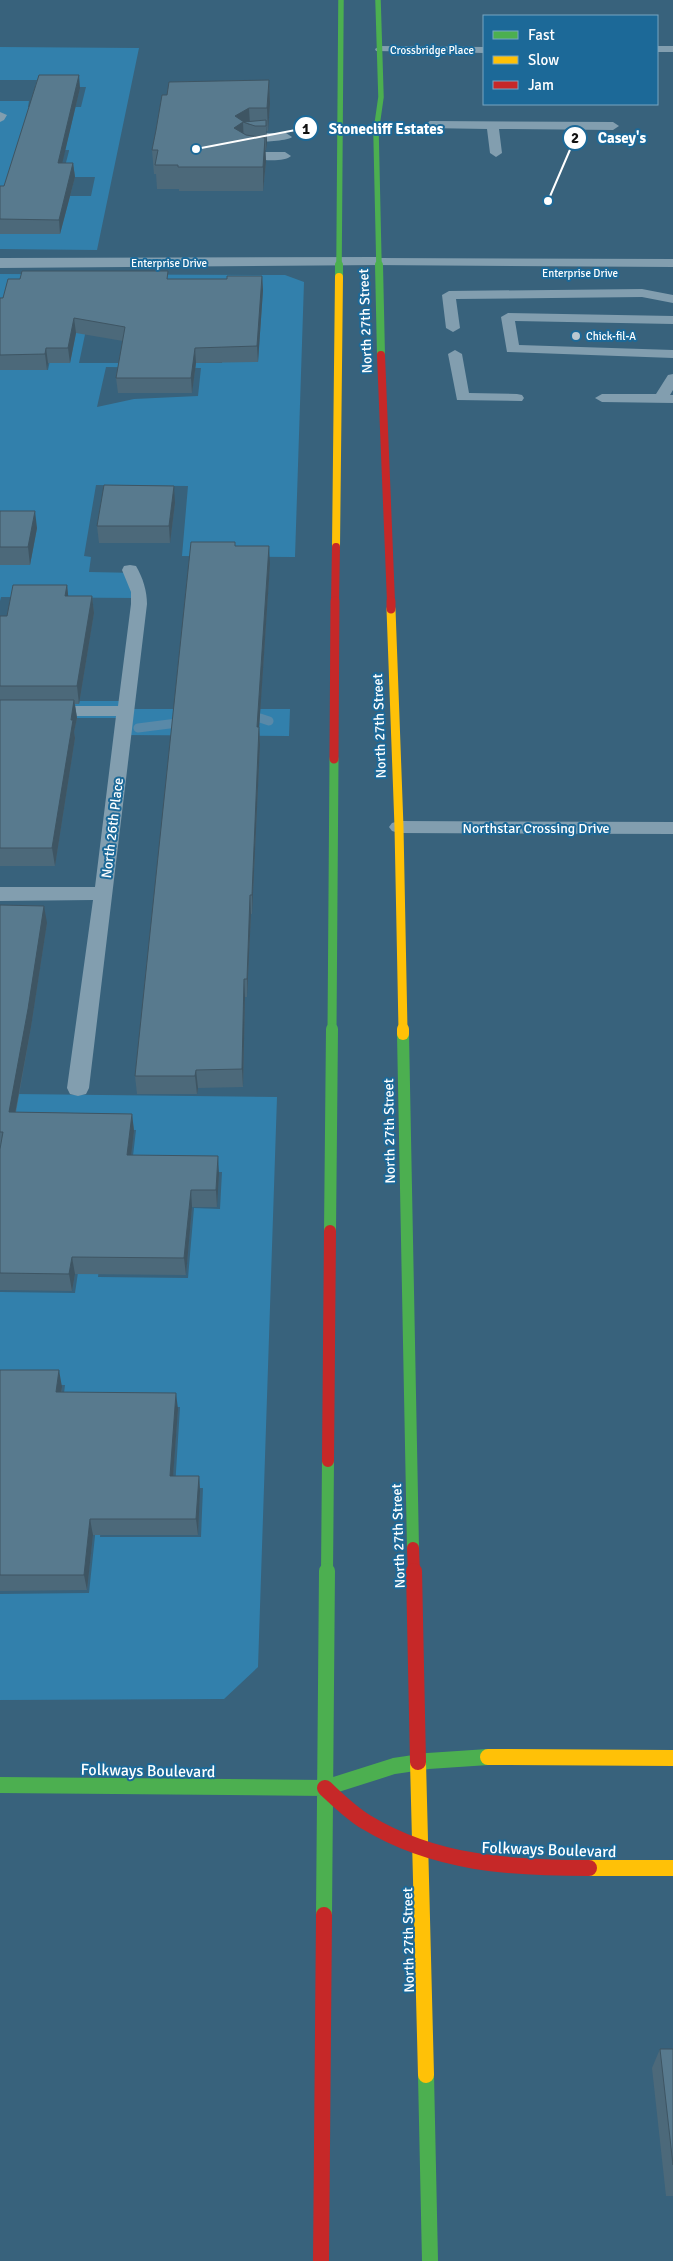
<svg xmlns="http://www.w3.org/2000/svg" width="673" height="2261" font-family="Signika,sans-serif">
<rect width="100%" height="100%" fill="#38627c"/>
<path fill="#3280ac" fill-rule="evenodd" d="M0,47l139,1 -42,202 -97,-1v-148h29l-1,6h53l5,-20h-51l2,-7h-37zM16,150h53v1l-6,23zM57,177h38l-4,19h-39z
M0,274l285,1 19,7 -9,275 -113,-1 6,-70 -92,-1 -12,71 7,1 -2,15 49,1 -3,25 -134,-1 -1,4v-231h48l8,-38 -56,22zM226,315l-4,48h-43zM87,325l53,1 -7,37h-54zM106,367l95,1 -3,28 -64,3 -37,8z
M0,701h126v8h164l-1,27 -169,-1 2,-17h-122z
M0,1086h16l-1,8 262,3 -19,570 -34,32 -224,1v-106l89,-1 10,-95 -99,-1v-24h54l11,-88 -65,-1v-92l75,1 11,-75 -86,-3v-18l128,2 8,-69 -128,-2 -8,42zM136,1171l86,1 -2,37 -26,-1 -6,70 -90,-1 8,-74 25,-1zM84,1407h96l-5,81h28l-2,49h-101l4,-44 -30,-1z"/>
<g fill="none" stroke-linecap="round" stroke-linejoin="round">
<path stroke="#5989a8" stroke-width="9" d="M246,720l14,-2 9,3
M138,728l47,-6"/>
<path fill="#829eaf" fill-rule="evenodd" d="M380,46l104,1v6l-108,-2 -1,-2z
M657,46h16v6h-16z
M0,112l7,3 -3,5 -4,2z
M430,121l183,1 6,4 -6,4 -114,-1 3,24 -6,4 -6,-4 -3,-24 -61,-1 -2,-3z
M251,133h35l6,4c-5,5 -37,4 -48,7l-6,-4z
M243,148l12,4h30l6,4c-8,8 -46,4 -54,-4z
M377,258l296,1v8l-301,-2 -2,-3 2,-3z
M642,289l31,6v8l-31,-6 -186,2 4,29 -7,4 -7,-4 -4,-33 7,-4z
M508,313l165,3v8l-158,-3 4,24 154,5v8l-166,-6 -6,-35z
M455,350l7,4 7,39 48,1 5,1 2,3 -2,3 -65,-1 -9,-46z
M673,374v16l-3,5h3v8l-71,-1 -7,-4 7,-4h54l12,-19z
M130,565l6,1c7,12 11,25 11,38l-58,484 -3,6 -8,2 -8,-2 -3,-6 26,-188 -93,1v-14h95l21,-171h-116v-10h118l13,-102v-12l-9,-22 2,-4z
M399,821l274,1v12l-274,-1 -7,-2 -3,-4 3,-4z"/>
<path fill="#829eaf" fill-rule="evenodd" d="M377,257l6,2 2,3 -2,3 -383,3v-10z"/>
<path stroke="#4caf50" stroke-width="5.5" d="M378,0l3,97 -5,35 3,134
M339,266l2,-266"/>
<path stroke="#4caf50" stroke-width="8" d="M379,265l2,90
M339,277v-12"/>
<path stroke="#4caf50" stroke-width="9" d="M332,1030l2,-271"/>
<path stroke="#4caf50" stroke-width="12" d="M403,1034l10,514
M330,1231l2,-202
M327,1573l1,-112"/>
<path stroke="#4caf50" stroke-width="16" d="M0,1785l325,3 69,-22 34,-5 60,-4
M324,1915l3,-344
M426,2075l4,186"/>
<path stroke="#ffc107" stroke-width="8" d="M336,547l3,-270"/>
<path stroke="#ffc107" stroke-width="9" d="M391,609l8,218 4,203"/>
<path stroke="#ffc107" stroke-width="12" d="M403,1029v5"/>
<path stroke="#ffc107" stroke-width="16" d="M488,1757l185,1
M418,1762l8,313
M589,1868h84"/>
<path stroke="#c62828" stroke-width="8" d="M381,355l10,247
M335,602l1,-55"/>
<path stroke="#c62828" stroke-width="9" d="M391,601v8
M334,759l1,-158"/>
<path stroke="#c62828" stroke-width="12" d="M328,1461l2,-230
M413,1548l1,25"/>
<path stroke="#c62828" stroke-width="16" d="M414,1571l4,191
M325,1788c13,12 26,25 41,34 69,42 145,46 223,46
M321,2261l3,-346"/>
</g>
<path fill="#4c697a" d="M269,80l1,24 -2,27h-2l1,12 -1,7h-1l1,12 -3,29h-84v-2h-22l-1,-15h-2l-2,-24 15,-55z
M80,88l-18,75h11l2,14 -15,57h-60v-48h4z
M262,276l1,14 -5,72 -62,1 -4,30h-74l-2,-15 7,-37 -47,-8 -6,30h-22l-1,7h-47v-72l168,-19h59z
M175,503l-5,40h-71l-2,-17z
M0,511l37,17 -7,37h-30z
M235,542v4l35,18 -11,163 1,18 -8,169h-1l-4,83h-2l-2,90 -45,1 -1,6h-60l-2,-18z
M67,585l1,11h24l2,17 -15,91h-4l2,14 -3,14 1,6 -20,128h-55v-250h7z
M0,905l47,18 -16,104 -15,85 116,2 2,17 -3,24 88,19 -2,33h-25l-6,68 -111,-1 -3,17 -72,-1z
M0,1370l62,17v5l116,17 -5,67h26l1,15 -2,44h-105l-6,55 -87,1z
M660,2049h13v147h-7l-14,-128z"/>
<path fill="#3e5563" d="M79,75l1,13 -21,89 -1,-14z
M269,80l1,24 -2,27 -1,-23z
M249,108l1,17 -7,-3 1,24 -10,-18 1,-12z
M266,120l1,23 -1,7z
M265,138l1,24 -3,29v-24z
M73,163l2,14 -15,57 -1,-14z
M262,276l1,14 -5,72 -1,-16z
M74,318l2,15 -6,30 -2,-15z
M46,348l2,15 -1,7 -2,-16z
M195,348l1,15 -4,30 -1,-15z
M174,486l1,17 -5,40 -1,-17z
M35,511l2,17 -7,37 -2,-18z
M269,546l1,18 -12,181 -1,-18z
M67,585l2,18 -4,-7z
M92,596l2,17 -15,91 -2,-18z
M74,700l3,18 -3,14 1,6 -20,128 -3,-18z
M259,727l1,18 -8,169v-19z
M250,895l1,19 -4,83v-18z
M44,906l3,17 -16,104 -19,103 -3,-18z
M244,979l1,18 -2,90 -1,-18z
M196,1070l2,18 -1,6 -2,-18z
M132,1114l2,17 -5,42 -2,-18z
M218,1156l1,18 -2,33 -1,-17z
M191,1190l1,17 -6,68 -2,-17z
M72,1257l3,17 -3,17 -3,-17z
M59,1370l3,17 -3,21 -3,-16z
M176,1393l2,16 -6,82 -2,-15z
M199,1476l1,15 -2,44 -2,-16z
M90,1519l3,16 -6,55 -3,-15z"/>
<path fill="#587a8e" stroke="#3e5563" d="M39,75h40l-21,88h15l-14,57 -59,-1v-33h4z
M269,80l-2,28h-18l-14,8 9,6 22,-2v6h-11l-12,-4 -9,6 12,7 19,3 -2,29h-85v-2h-23l3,-15h-6l4,-20 6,-35h5l2,-13z
M22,271h146l-1,8h60v-3h35l-5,70 -62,2 -4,30h-75l9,-51 -51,-9 -6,30h-22l-1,6 -45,1v-57h3l5,-19h12z
M104,485l70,1 -5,40h-72z
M0,511h35l-7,36h-28z
M191,542h44v4h34l-12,181h2l-7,168h-2l-3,84h-3l-2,90 -46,1 -1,6h-60z
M13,585h54l-2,11h27l-15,90h-77v-70h7z
M0,700h74l-3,20h2l-21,128h-52z
M0,905l44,1 -16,103 -19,103 123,2 -5,41 91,1 -2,34h-25l-7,68 -112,-1 -3,17 -69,-1v-124l3,-17h-3z
M0,1370h59l-3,22 120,1 -6,83h29l-3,43h-106l-6,56h-84z
M660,2049h13v116z"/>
<circle fill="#b9c8d1" stroke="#1c6998" stroke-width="2" cx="576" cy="336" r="5"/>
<g text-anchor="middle" stroke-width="4" stroke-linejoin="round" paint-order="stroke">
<g font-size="11" fill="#fff" stroke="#1c6998">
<text x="432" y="54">Crossbridge Place</text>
<text x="169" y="267">Enterprise Drive</text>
<text x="580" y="277">Enterprise Drive</text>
</g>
<g font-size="11" fill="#fff" stroke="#1c6998" text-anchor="start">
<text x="586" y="340">Chick-fil-A</text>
</g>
<g font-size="14" fill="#fff" stroke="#1c6998">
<text transform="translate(365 321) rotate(-92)" y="5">North 27th Street</text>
<text transform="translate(379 726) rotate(-92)" y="5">North 27th Street</text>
<text transform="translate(112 828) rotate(-83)" y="5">North 26th Place</text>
<text x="536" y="833">Northstar Crossing Drive</text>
<text transform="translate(389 1131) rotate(-91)" y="5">North 27th Street</text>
<text transform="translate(398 1536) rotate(-92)" y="5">North 27th Street</text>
<text transform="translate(408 1940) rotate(-91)" y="5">North 27th Street</text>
</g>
<g font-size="16" fill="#fff" stroke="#1c6998">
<text transform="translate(148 1770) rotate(1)" y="6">Folkways Boulevard</text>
<text transform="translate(549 1849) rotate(2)" y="6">Folkways Boulevard</text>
</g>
</g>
<path fill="none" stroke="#fff" stroke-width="2" d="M196 149L306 128M548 201L575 138"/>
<g fill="#fff" stroke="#1c6998" stroke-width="2">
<circle cx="196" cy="149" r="5"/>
<circle cx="548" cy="201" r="5"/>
<circle cx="306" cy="128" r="12"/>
<circle cx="575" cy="138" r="12"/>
</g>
<g font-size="15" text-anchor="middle" font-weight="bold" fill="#111">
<text x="306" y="134">1</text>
<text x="575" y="143">2</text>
</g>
<g font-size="15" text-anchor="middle" font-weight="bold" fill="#fff" stroke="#1c6998" stroke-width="4" stroke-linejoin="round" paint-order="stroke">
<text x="386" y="134">Stonecliff Estates</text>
<text x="622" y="143">Casey's</text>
</g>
<rect x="483" y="15" width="175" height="90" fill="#1c6998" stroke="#77a5c1"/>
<rect x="493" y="31" width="25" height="8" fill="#4caf50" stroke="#77a5c1"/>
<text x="528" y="40" font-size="15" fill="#ffffff">Fast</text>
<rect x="493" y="56" width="25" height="8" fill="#ffc107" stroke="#77a5c1"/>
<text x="528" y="65" font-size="15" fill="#ffffff">Slow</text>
<rect x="493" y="81" width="25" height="8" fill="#c62828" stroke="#77a5c1"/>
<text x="528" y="90" font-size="15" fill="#ffffff">Jam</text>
</svg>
